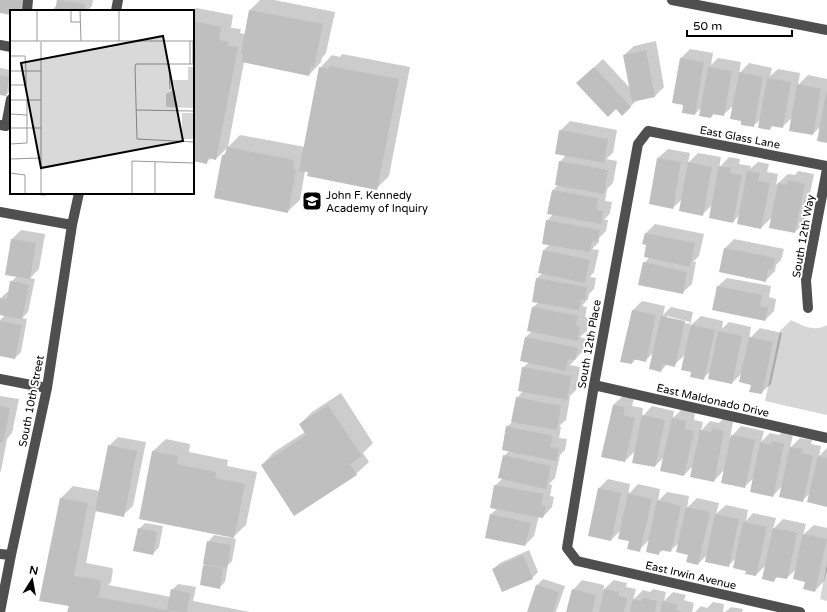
<svg xmlns="http://www.w3.org/2000/svg" width="827" height="612" font-family="'Varela Round',sans-serif">
<rect width="100%" height="100%" fill="#fff"/>
<path fill="#d6d6d6" d="M791,320c12,6 23,12 36,5v90l-62,-14 15,-70z
M827,564v37l-7,-2z"/>
<path fill="#0003" fill-rule="evenodd" d="M0,0h27l-4,11h-12v3l-11,-2z
M58,0h35l-1,6 -5,5h-36l6,-6z
M260,0h14l61,12 -9,41 -4,5 -1,4 -12,13 -65,-13 -16,85 12,-12 65,12 15,-79 12,-13 8,2 2,-3 68,13 -21,109 -12,12 -72,-17 -5,29 -13,12 -64,-57 4,-3 1,-5 -12,12 -5,-1 -5,5 -13,-3v-149l3,-3 37,7 -2,13 10,1 -1,4 5,1 5,-24z
M656,41l8,46 -9,9 -18,4 -7,7 -43,-33 16,-15 27,29 -6,-33 10,-9z
M690,49l23,4 -2,12 7,-7 23,4 -2,12 10,-11 23,5 -2,8 8,-7 22,4 -2,12 10,-10 19,4v63l-6,-16 -8,8 -20,-17 -11,10 -9,-2 -3,4 -9,-10 -8,7 -10,-6 -9,-15 -11,10 -9,-1 -3,3 -9,-10 -7,7 -11,-10 -3,-46z
M0,68l11,2v19l-5,6 -6,-1z
M570,121l47,9 -4,23 -7,6 11,2 -4,22 -6,6 -2,12 7,1 -2,11 -6,7h4l-2,11 -7,7v4l-7,7 7,1 -5,22 -4,5 6,1 -2,11 -5,5 -1,5 -6,7 5,1 -2,10 4,1 -2,13 -7,6 6,2 -2,11 -14,15 10,2 -4,23 -7,7h1l-4,23 -7,6 2,1 -2,11 8,1 -2,11 -5,5 -5,23 -6,6 3,1 -2,11 4,1 -2,10 -9,10 -4,-1 -5,20 -9,9 -34,-31 6,-5 -2,-23 8,-8 1,-22 6,-6 -3,-23 6,-6 4,-23 6,-7v-23l6,-6 -3,-25 6,-6 1,-24 6,-5 -2,-24 6,-5 1,-23 6,-6 -3,-23 6,-7v-24l6,-6 1,-22 6,-7 -6,-24z
M668,149l22,4 -2,10 10,-10 23,4 -2,11 10,-11 11,2 -1,5 12,2 -1,3 8,-7 11,2 -2,8 11,2 -2,11 12,-11 7,1 3,-4 16,3 -10,49 -9,9 -23,-15 -11,11 -21,-14 -7,8 -20,-18 -11,11 -20,-16 -9,9 -15,-50z
M655,224l49,10 -5,22 -6,6h3l-4,22 -10,9 -38,-30 6,-6 -2,-13 -5,-1 3,-10z
M21,230l24,4 -6,35 -9,9 5,1 -7,33 -6,6 5,1 -6,33 -6,6 -15,-3v-35l5,-5 -5,-1v-10l1,-6 6,-6h2l2,-10 6,-6 -5,-37z
M734,239l50,10 -3,11 -5,5 -1,6 -9,9 -41,-32z
M727,278l44,8 -2,11 7,2 -2,12 -9,9 -48,-33z
M642,301l23,5 -2,9 8,-8 22,5 -3,14 11,-10 22,5 -1,8 7,-7 22,5 -2,12 11,-11 22,5 -11,51 -10,9 -19,-20 -10,10 -21,-12 -8,7 -11,-6 -7,-17 -11,10 -7,-1 -6,7 -8,-18 -8,8 -9,-2 -4,4 1,-53zM667,316l23,6 -1,2 -22,-5z
M341,393l32,50 -10,10 6,9 -13,12 -94,-9 12,-13 31,-20 -5,-8 12,-12z
M0,396l19,3 -7,34 -5,6 -6,32 -1,1z
M623,396l11,2 -2,8 11,2 -1,9 10,-11 22,5 -1,7 9,-9 13,3 -1,8 9,2 -2,9 9,-10 9,2 4,-4 10,3 -3,16 11,-12 23,5 -3,11 9,-9 9,2 3,-3 11,3 -3,13 10,-10 12,2 -1,4 10,2 -2,10 8,-8v58l-17,-13 -8,8 -20,-15 -9,10 -19,-18 -10,9 -20,-17 -10,11 -20,-16 -10,10 -20,-18 -9,9 -20,-15 -10,10 -12,-56z
M118,437l28,5 -13,64 -10,9 -27,-5 -10,53 26,5 1,2 -2,12 -3,3 63,12 1,-7 6,-6 18,3 -3,14 57,11h-182l2,-7 -29,-5 20,-102 12,-12 27,5 9,-45z
M166,439l24,5 -1,8 39,8 -1,6 30,6 -11,53 -14,13 4,1 -4,22 -4,4 -3,17 -6,6 -15,-23 2,-2 2,-21 6,-7 17,3v-2l-91,-18 13,-67z
M608,479l22,5 -2,11 10,-11 22,5 -2,12 9,-9 22,4 -2,12 10,-10 22,5 -3,11 10,-9 22,5 -2,11 7,-8 23,5 -3,11 10,-10 23,5 -3,11 11,-10 13,3v42l-3,11 -9,10 -9,-10 -9,-13 -10,10 -9,-2 -4,5 -8,-16 -10,10 -9,-5 -11,-12 -8,8 -20,-12 -10,10 -18,-22 -10,9 -7,-1 -5,4 -9,-14 -10,10 -19,-19 -9,9 -13,-51z
M145,523l18,3 -4,21 -6,7 -14,-25z
M529,550l9,22 -6,6 -39,-9 7,-6z
M543,579l22,7 -9,26h-28l9,-27z
M582,580l22,5 -1,5 11,-10 13,3 -1,4 10,2 -3,11 10,-10 7,2 3,-3 13,3 -2,9 9,-9 13,3 -2,5 10,3 -2,9h-125l6,-22z
M713,602l11,2 -1,8h-28l6,-6 6,2z
M731,607l12,2 -1,3h-17z"/>
<path fill="#bfbfbf" d="M0,0h22l-2,11h-9v4l-11,-2z
M57,0l28,4 -1,7h-29z
M249,10l74,14 -9,43 -3,-1 -2,10 -67,-14 1,-8 -2,-1z
M193,21l28,6 -2,13 10,2 -1,4 10,1 -22,113 -8,-2 -1,6 -14,-3z
M646,50l9,47 -23,5 -9,-47z
M680,58l24,4 -9,53 -13,-2 1,-8 -11,-2z
M329,66l70,13 -22,111 -70,-14 1,-4 -9,-1 20,-104 10,2z
M594,67l37,40 -9,9 -6,-7 -8,8 -32,-34z
M708,67l24,4 -8,45 -12,-2 -1,4 -12,-2z
M739,72l24,5 -9,50 -13,-2v-4l-11,-2z
M0,75l9,2 -3,19 -6,-1z
M767,78l24,4 -8,46 -12,-2 -1,4 -12,-2z
M797,84l24,5 -8,46 -24,-4z
M826,92h1v51l-10,-2z
M559,130l49,9 -4,24 -49,-9z
M227,147l67,13 -1,9 3,1 -8,43 -74,-15 8,-43h3z
M657,158l24,4 -8,47 -24,-5z
M559,161l49,9 -4,24 -49,-9z
M688,162l24,5 -9,49 -24,-5z
M719,166l12,2 -1,5 12,2 -9,48 -24,-5z
M747,171l13,2 -2,8 12,2 -9,46 -24,-5z
M788,180l17,4 -10,49 -26,-5 9,-45 9,2z
M552,190l46,8 -2,12 7,1 -2,13 -54,-10z
M32,193h14l-1,3 -13,-2z
M546,220l54,10 -3,12 -5,-1 -2,11 -48,-8z
M645,233l50,10 -5,24 -46,-10 2,-12 -4,-1z
M11,239l25,4 -6,36 -25,-4z
M724,248l51,10 -3,12 -4,-1 -2,13 -47,-10z
M543,250l47,10 -5,23 -47,-10z
M643,262l44,10 -4,22 -45,-9z
M536,278l51,9 -2,13 -4,-1 -2,11 -47,-8z
M10,281l19,4 -7,34 -22,-4v-17l7,1z
M717,286l45,9 -2,11 8,2 -3,13 -53,-11z
M532,307l46,9 -2,10 4,1 -2,14 -51,-10z
M632,310l24,5 -10,47 -13,-3 -1,5 -12,-2z
M661,316l24,5 -10,46 -12,-3 -2,8 -12,-3z
M0,321l22,4 -7,34 -15,-3z
M691,325l24,5 -11,50 -14,-3 1,-5 -10,-2z
M718,331l24,5 -10,48 -24,-5z
M525,337l53,11 -3,12 -7,-1 -2,12 -46,-10z
M749,337l24,5 -11,52 -13,-2 2,-7 -12,-3z
M522,367l49,9 -4,24 -49,-9z
M516,397l45,9 -4,24 -46,-8z
M328,405l34,51 -12,8 7,11 -63,41 -33,-51 45,-30 -7,-11z
M613,405l12,2 -2,8 12,3 -10,44 -24,-5z
M0,406l10,2 -7,35 -3,-1z
M642,415l23,5 -10,47 -23,-4z
M672,418l14,3 -1,8 9,2 -10,45 -24,-5z
M506,426l47,10 -3,11 9,2 -3,12 -54,-11z
M712,428l12,3 -10,51 -24,-5 10,-47 11,2z
M731,435l24,5 -10,48 -24,-5z
M772,441l12,3 -11,53 -23,-5 10,-50 11,3z
M108,445l29,6 -13,66 -29,-6z
M790,447l13,2 -1,4 11,3 -10,46 -24,-5z
M152,451l26,5 -1,8 39,8 -1,6 30,6 -11,54 -95,-19z
M503,455l48,11 -5,23 -48,-11z
M818,456l9,2v49l-20,-5z
M494,485l49,9 -2,11 5,1 -3,12 -53,-10z
M598,488l23,5 -10,48 -23,-5z
M628,493l24,6 -12,53 -13,-3 2,-8 -11,-2z
M60,498l28,5 -14,73 26,4 1,3 -2,13 -2,1 75,14 -1,1h-104l2,-6 -30,-5z
M657,500l24,6 -10,46 -11,-2 -1,5 -13,-3z
M686,507l24,5 -12,53 -12,-3 2,-7 -12,-3z
M490,514l41,9 -6,23 -40,-8z
M715,514l24,5 -10,48 -24,-5z
M743,522l24,5 -11,49 -11,-2 1,-3 -13,-3z
M138,528l19,4 -4,23 -20,-4z
M773,528l24,5 -10,46 -12,-2 -1,5 -12,-3z
M803,534l24,5 -12,53 -12,-3 2,-7 -12,-3z
M207,541l24,4 -4,23 -24,-4z
M523,555l10,24 -31,13 -10,-23z
M203,565l20,3 -3,21 -20,-4z
M536,585l23,7 -6,20h-26z
M171,589l19,4 -3,19h-7l-13,-2z
M572,589l24,6 -4,17h-26z
M604,589l15,3 -1,4 9,2 -3,14h-25z
M643,598l14,3 -2,11h-25l3,-13 9,2z
M663,601l14,4 -1,5 7,2h-23z"/>
<g fill="none" stroke-linecap="round" stroke-linejoin="round">
<path stroke="#4f4f4f" stroke-width="10" d="M672,0l155,30
M27,11l1,-11
M116,11l2,-11
M0,45l11,2
M0,125l6,1 5,-27
M0,212l72,13
M808,308l-2,-28 21,-111
M0,379l47,9
M594,385l233,53
M0,554l11,1
M0,612l11,-57 36,-167 25,-163 7,-32
M800,612l-223,-51 -10,-13 27,-163 44,-241 10,-13 179,35"/>
</g>
<defs>
<g id="school-square" transform="scale(1)"><rect x="-9" y="-9" width="18" height="18" rx="4" fill="#000" stroke="#fff"/><path d="M0-5L7-2L0 1L-7-2ZM-4 1L0 2.5L4 1V4Q0 6-4 4Z" fill="#fff"/></g>
</defs>
<g fill-rule="evenodd">
<use href="#school-square" x="312" y="201"/>
</g>
<g text-anchor="middle" stroke-width="4" stroke-linejoin="round" paint-order="stroke">
<g font-size="11" fill="#000" stroke="#fff">
<text transform="translate(740 137) rotate(11)" y="4">East Glass Lane</text>
<text transform="translate(803 236) rotate(-80)" y="4">South 12th Way</text>
<text transform="translate(589 344) rotate(-80)" y="4">South 12th Place</text>
<text transform="translate(713 400) rotate(13)" y="4">East Maldonado Drive</text>
<text transform="translate(31 401) rotate(-79)" y="4">South 10th Street</text>
<text transform="translate(691 575) rotate(13)" y="4">East Irwin Avenue</text>
</g>
<g font-size="11" fill="#000" stroke="#fff" text-anchor="start">
<text x="326" y="199">John F. Kennedy<tspan x="326" dy="13">Academy of Inquiry</tspan></text>
</g>
</g>
<g transform="translate(10 10)">
<rect width="184" height="184" fill="#fff"/>
<path d="M178,57h6v41l-28,-1v-13l9,-5 -3,-9h16zM172,103h12v26h-12z" fill="#d6d6d6"/>
<path fill="none" stroke="#999" stroke-width="1" d="M27,0v31M61,0v12h9M70,0l1,31M109,0v31M0,31h184M180,31v23M183,31v23M31,32v152M0,46h15l1,15v14h-16M159,54l1,25M184,54h-58l-1,3 2,72 57,3M0,61h31M0,90h31M126,100l58,1M0,104l17,1M0,118h31M0,134l17,-1v-43M0,149l31,-1M0,163l15,2v19M122,184v-33l62,2M145,184v-32M184,184v-28"/>
<path fill="#000" fill-opacity="0.15" stroke="#000" stroke-width="2" d="M153,26l20,105 -142,27 -20,-105z"/>
<rect width="184" height="184" fill="none" stroke="#000" stroke-width="2"/>
</g>
<g transform="translate(32 580) rotate(11)" stroke="#ffffff" stroke-width="3" paint-order="stroke">
<path d="M0-3L7 15L0 10L-7 15Z" fill="#000000"/>
<text y="-6" font-size="11" font-weight="bold" text-anchor="middle" fill="#000000">N</text>
</g>
<path d="M687 30v6h105v-6" fill="none" stroke="#000000" stroke-width="2"/>
<text x="693" y="30" font-size="12" fill="#000000" stroke="#ffffff" stroke-width="3" paint-order="stroke">50 m</text>
</svg>
